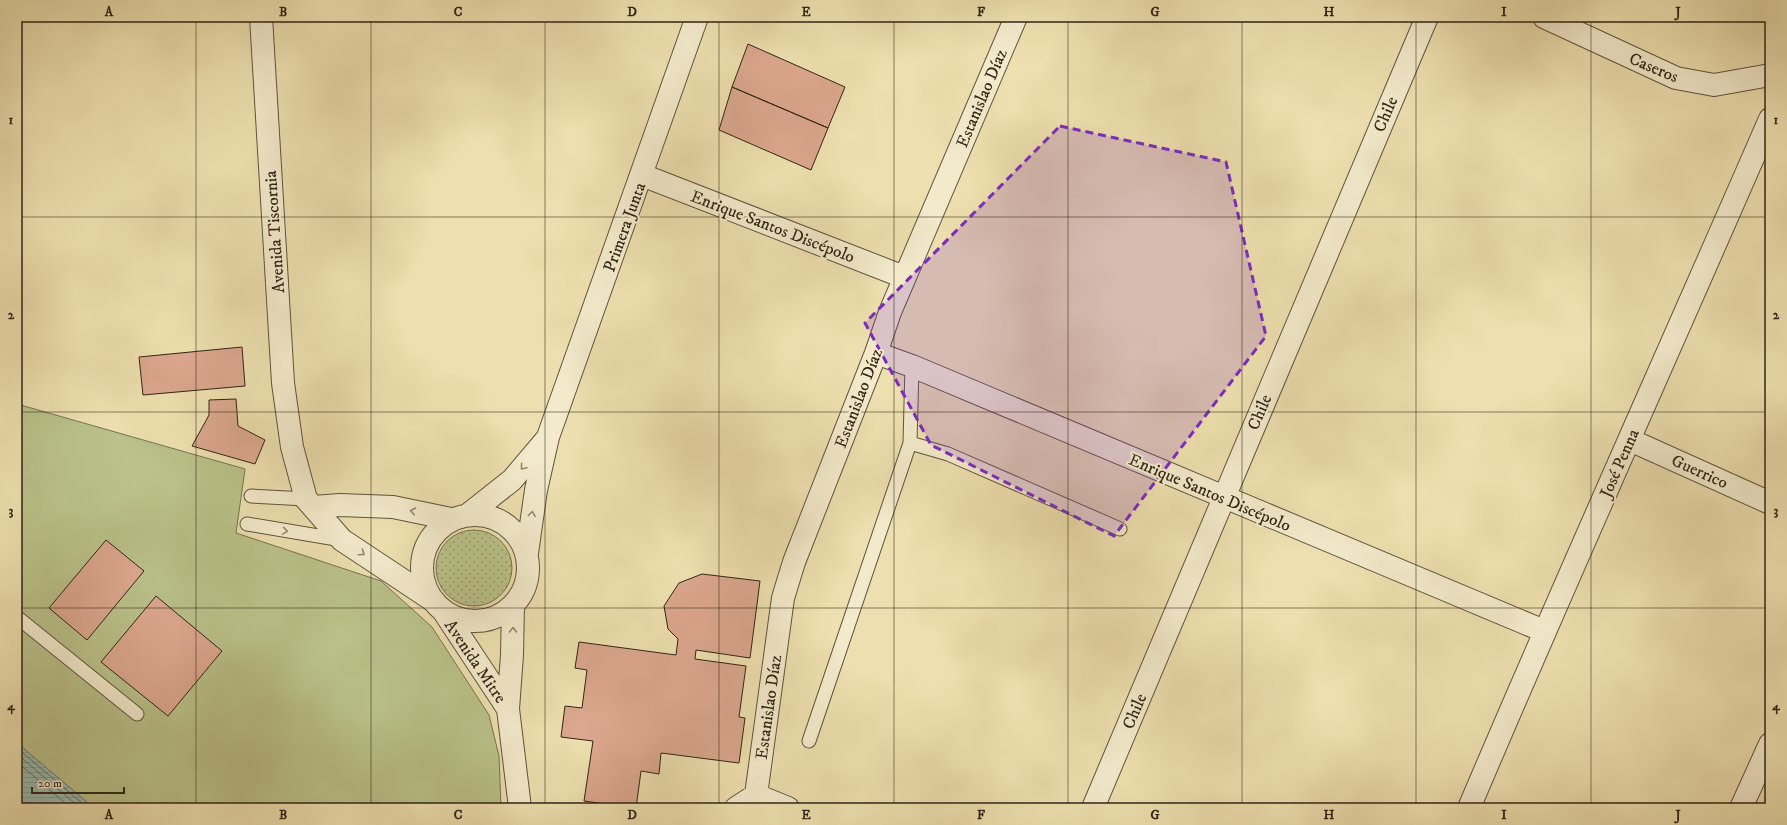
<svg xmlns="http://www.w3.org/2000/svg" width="1787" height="825" font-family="'IM FELL DW Pica',serif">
<defs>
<pattern id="grass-dots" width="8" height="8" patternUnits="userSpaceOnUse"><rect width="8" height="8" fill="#bac18a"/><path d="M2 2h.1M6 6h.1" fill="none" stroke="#989d70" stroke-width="1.8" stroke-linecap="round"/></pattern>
<pattern id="water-rules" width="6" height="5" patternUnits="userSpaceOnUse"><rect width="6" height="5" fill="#9abcb1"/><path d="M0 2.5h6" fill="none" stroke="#85a198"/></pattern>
</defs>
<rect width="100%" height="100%" fill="#eddfaf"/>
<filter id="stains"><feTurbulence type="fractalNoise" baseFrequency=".005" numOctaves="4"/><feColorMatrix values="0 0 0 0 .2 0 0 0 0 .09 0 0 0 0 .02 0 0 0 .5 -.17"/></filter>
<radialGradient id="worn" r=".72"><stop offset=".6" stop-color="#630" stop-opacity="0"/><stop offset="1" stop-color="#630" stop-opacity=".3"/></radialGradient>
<path fill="url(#grass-dots)" stroke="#757350" d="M436 568a38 38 0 1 1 76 0a38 38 0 1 1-76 0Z"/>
<path fill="#bac18a" stroke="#757350" d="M17,404l228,65 -9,64 145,48 51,46 57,88 10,41 2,52h-407l-77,-65z"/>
<path fill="url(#water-rules)" stroke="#708073" d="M17,743l77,65h-77z"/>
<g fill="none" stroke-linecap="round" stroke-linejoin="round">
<path stroke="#657064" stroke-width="1" d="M17,748l71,60
M17,754l63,54
M17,762l54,46"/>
</g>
<path fill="#dba78e" stroke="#302516" d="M748,44l97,43 -17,41 -96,-41z
M732,87l96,41 -17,42 -92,-40z
M242,347l3,39 -102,9 -4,-38z
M236,399l2,27 27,14 -10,24 -63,-18 17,-31v-15z
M106,540l38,31 -57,69 -38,-32z
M702,574l58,7 -10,77 -54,-8 -1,9 51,7 -7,51 6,1 -6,45 -78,-10 -2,21 -18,-3 -5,37 -52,-7 9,-60 -32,-4 4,-31 17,2 5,-38 -12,-2 4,-26 97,13 2,-16 -10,-10 -4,-23 15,-23z
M156,596l66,55 -54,65 -67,-54z"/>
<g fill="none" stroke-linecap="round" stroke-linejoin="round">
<g stroke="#5f543c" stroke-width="15">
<path id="service" d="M912,366l-2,77 38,11 172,75
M251,496l55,3
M247,524l95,16
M17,617l120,97
M809,741l101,-298"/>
</g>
<g stroke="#5f543c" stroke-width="24">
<path id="minor" d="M261,17l22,366 9,64 14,52 36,41 89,59
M1544,17l132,61 38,7 56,-10
M642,175l262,102
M876,353l36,13 632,265
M1630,440l140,63
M313,507l27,-2 53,2 58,12
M756,795l27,-197 11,-36 82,-209 14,-41 126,-295
M736,808l20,-13 32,13
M1093,808l334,-791
M1469,808c98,-231 201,-459 301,-689
M1741,808l29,-64"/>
</g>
<g stroke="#5f543c" stroke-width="24">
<path id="tertiary" d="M469,514l43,-34 33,-39
M422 568a53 53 0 1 1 106 0a53 53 0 1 1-106 0Z
M527,553l9,-63 12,-53 149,-420
M513,605l-1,50 -4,54 12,99
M444,612l64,97"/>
</g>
<use href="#service" stroke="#f3eacb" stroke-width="13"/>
<use href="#minor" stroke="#f3eacb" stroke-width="22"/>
<use href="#tertiary" stroke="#f3eacb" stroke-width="22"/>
</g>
<defs><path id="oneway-chevron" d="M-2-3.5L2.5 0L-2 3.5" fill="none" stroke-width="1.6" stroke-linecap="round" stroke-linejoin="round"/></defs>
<g stroke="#928870">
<use href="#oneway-chevron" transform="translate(523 467) rotate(130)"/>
<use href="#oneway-chevron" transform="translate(413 511) rotate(-168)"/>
<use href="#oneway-chevron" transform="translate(532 514) rotate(-82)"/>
<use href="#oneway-chevron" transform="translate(285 531) rotate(9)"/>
<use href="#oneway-chevron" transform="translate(362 553) rotate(34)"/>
<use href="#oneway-chevron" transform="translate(513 630) rotate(-89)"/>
</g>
<path fill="#7b2cbf" fill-opacity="0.2" stroke="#7b2cbf" stroke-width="3" stroke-dasharray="8 5" stroke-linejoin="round" d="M1060,126l166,36 40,174 -152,200 -183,-91 -66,-122z"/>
<path fill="none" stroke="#302516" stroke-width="1" stroke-opacity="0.55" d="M196,17v791M371,17v791M545,17v791M719,17v791M894,17v791M1068,17v791M1242,17v791M1416,17v791M1591,17v791M17,217h1753M17,412h1753M17,608h1753"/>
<g text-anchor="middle" stroke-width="4" stroke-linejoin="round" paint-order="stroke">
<g font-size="17" fill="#302516" stroke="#f3eacb">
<text transform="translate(1654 67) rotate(23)" y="6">Caseros</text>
<text transform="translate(981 98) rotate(-67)" y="6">Estanislao Díaz</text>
<text transform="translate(1385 114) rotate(-67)" y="6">Chile</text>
<text transform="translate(773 226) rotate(21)" y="6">Enrique Santos Discépolo</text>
<text transform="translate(624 227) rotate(-70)" y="6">Primera Junta</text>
<text transform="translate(274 232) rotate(-94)" y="6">Avenida Tiscornia</text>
<text transform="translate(858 398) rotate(-69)" y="6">Estanislao Díaz</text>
<text transform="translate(1259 412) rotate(-67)" y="6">Chile</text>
<text transform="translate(1619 463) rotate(-66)" y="6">José Penna</text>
<text transform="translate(1700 471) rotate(24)" y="6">Guerrico</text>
<text transform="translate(1210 492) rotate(23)" y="6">Enrique Santos Discépolo</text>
<text transform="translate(476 661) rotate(56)" y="6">Avenida Mitre</text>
<text transform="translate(768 707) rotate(-82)" y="6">Estanislao Díaz</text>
<text transform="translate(1134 711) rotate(-67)" y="6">Chile</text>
</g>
</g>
<rect width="1787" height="825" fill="none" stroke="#eddfaf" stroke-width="44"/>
<path d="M32 787v6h92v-6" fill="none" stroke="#302516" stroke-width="2"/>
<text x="38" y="787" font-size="12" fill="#302516" stroke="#f3eacb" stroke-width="3" paint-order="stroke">20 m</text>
<rect x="22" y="22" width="1743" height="781" fill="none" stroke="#302516" stroke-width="1.5"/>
<g font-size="13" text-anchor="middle" font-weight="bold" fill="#302516">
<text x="109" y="16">A</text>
<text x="283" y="16">B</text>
<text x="458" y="16">C</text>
<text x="632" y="16">D</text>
<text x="806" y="16">E</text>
<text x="981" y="16">F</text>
<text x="1155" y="16">G</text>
<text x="1329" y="16">H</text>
<text x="1504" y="16">I</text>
<text x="1678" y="16">J</text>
<text x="11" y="124">1</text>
<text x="1776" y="124">1</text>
<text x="11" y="319">2</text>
<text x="1776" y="319">2</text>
<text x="11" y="515">3</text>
<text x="1776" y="515">3</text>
<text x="11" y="710">4</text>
<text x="1776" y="710">4</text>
<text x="109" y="819">A</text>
<text x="283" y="819">B</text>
<text x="458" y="819">C</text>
<text x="632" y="819">D</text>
<text x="806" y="819">E</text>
<text x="981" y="819">F</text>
<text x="1155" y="819">G</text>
<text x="1329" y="819">H</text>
<text x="1504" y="819">I</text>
<text x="1678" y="819">J</text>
</g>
<rect width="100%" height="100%" filter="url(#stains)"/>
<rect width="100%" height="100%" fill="url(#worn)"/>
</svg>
